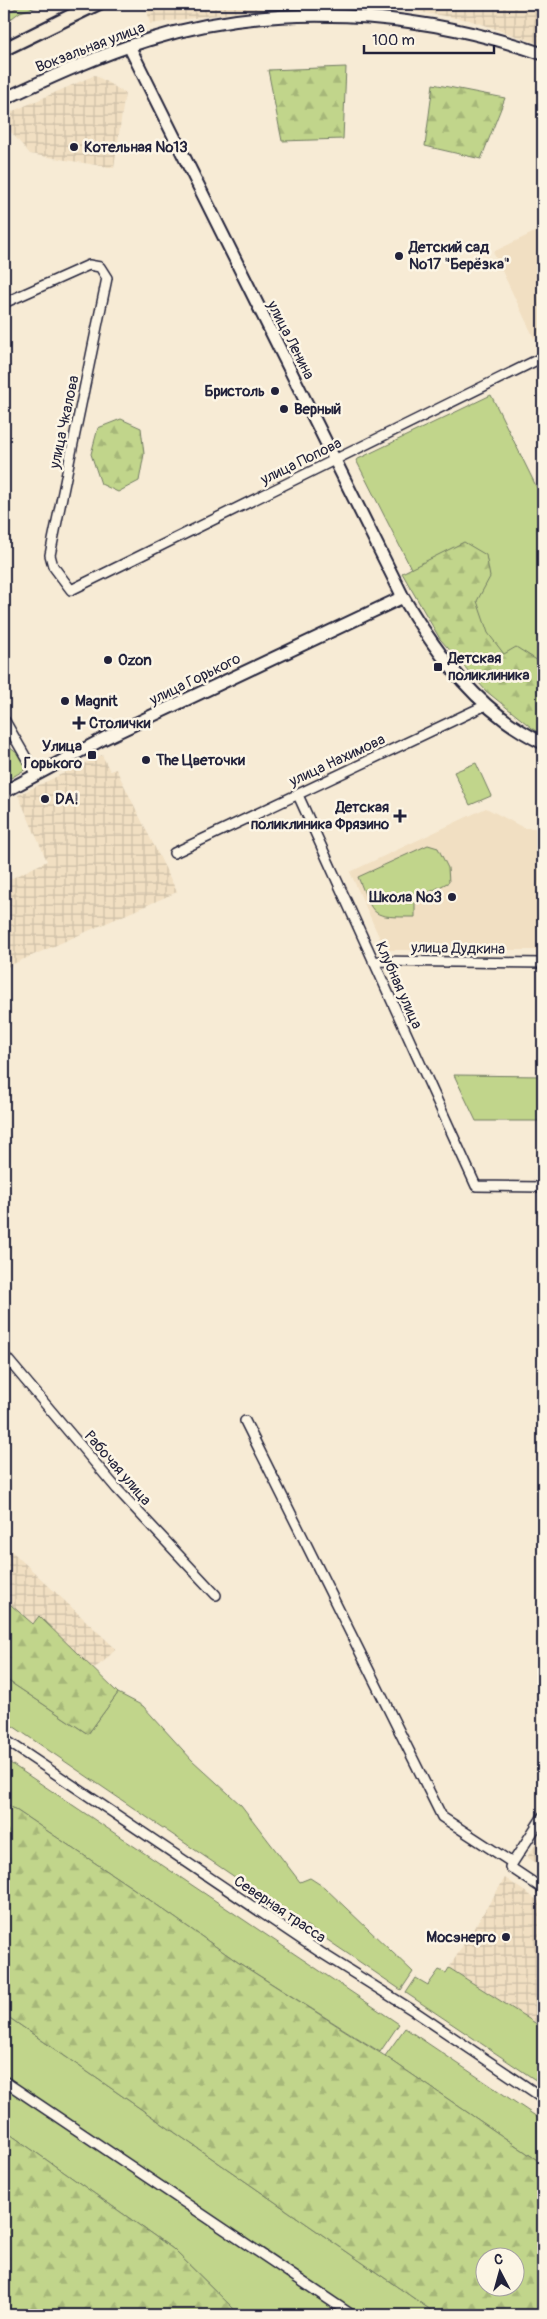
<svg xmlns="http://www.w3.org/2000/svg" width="547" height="2319" font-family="Pangolin,sans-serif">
<defs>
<pattern id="industrial-grid" width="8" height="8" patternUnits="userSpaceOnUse" patternTransform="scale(1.25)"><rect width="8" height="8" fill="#f1dfc2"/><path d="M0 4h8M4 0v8" fill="none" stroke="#cebfa8"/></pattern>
<pattern id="forest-firs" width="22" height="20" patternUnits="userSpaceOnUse" patternTransform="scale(1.25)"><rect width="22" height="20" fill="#c1d58b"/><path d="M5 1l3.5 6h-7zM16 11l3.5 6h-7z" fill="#a6b779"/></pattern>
</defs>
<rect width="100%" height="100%" fill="#f7ebd5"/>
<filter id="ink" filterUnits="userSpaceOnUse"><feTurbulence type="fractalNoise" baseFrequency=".02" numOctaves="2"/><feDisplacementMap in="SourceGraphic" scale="10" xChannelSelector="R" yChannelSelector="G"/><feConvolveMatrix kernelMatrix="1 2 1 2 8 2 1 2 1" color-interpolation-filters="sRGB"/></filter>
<g filter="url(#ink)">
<path fill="#f1dfc2" d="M543,228v106l-9,4 -41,-86z
M486,808l38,20h19v122h-158l-35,-78z"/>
<path fill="url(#industrial-grid)" d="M146,4h148l-144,20z
M371,4h172v41l-74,-25z
M95,75l30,18 -11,75 -84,-14 -26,-30v-9z
M102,755l8,16 6,-2 61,123 -164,72 -9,6v-88l43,-21 -29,-66z
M4,1544l112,105 -13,13 -10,7 -54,-52 -6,7 -29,-25z
M543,1834v34l-16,-11z
M505,1878l38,26v117l-10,1 -84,-54z"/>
<path fill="#c1d58b" stroke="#727c63" d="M491,395l46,93 6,4v229l-122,-133 -65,-128z
M9,747l13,10 4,12 -15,9 -5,-1 1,-25z
M476,763l15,33 -21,9 -16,-33z
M428,845l10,3 10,20 1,14 -34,18v17c-45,0 -40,1 -57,-40z
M454,1075l89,1v45h-67z
M4,1678l84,56 30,-41 25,13 49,54 49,45 59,77 10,-4 14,9 89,85 -12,18 -397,-270z
M4,1759l395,265 -19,28 -141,-89 -105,-74 -130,-87z
M449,1968l94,60v57l-137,-92 10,-15 12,7 11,-15 7,3z
M4,2014l434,301h-198l-67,-66 -169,-119z
M405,2028l138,93v43l-158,-108z"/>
<path fill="url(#forest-firs)" stroke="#727c63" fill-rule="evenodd" d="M23,4h23l-26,8 -16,12v-9z
M346,67l-3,72 -61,2 -14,-71z
M433,84l72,14 -24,61 -56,-13z
M121,419l20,9 3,26 -5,27 -21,11 -17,-8 -10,-30 7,-26z
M464,542l22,13 4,22 -13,24 11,32 16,21 12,-7 27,17v70l-6,-2 -51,-41 -46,-52 -38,-66z
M4,1599l29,25 6,-8 79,77 -30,41 -84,-56z
M4,1802l130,87 105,74 146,93 158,108v151h-105l-434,-301zM484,2256h30v30h-30z
M4,2130l169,119 67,66h-236z"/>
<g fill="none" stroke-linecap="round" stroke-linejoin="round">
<g stroke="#22223b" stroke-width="12">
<path id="minor" d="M4,303l85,-38 11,2 7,11 -57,277 3,11 18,24 472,-233
M5,721l31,54
M298,795l178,391 67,1
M174,853l312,-148
M373,961l170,2
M4,1355l113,134 99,106
M245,1421l197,396 69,45
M4,1739l316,213 94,59 129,87
M543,1816l-33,51 33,22
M4,2081l348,234"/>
</g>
<g stroke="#22223b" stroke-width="15">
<path id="tertiary" d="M129,46l274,551c35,59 77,116 140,146
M4,99c47,-22 95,-44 144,-59 128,-40 270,-29 395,14
M4,792l101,-54 298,-141"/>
</g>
<use href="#minor" stroke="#fcf5e5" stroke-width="9"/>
<use href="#tertiary" stroke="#fcf5e5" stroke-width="11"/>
<path stroke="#22223b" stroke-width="2.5" d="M5,41l74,-37
M4,57l109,-53"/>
</g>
</g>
<g fill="#22223b" stroke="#fcf5e5" stroke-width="2">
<circle cx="74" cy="147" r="5"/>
<circle cx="399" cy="256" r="5"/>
<circle cx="275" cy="391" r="5"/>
<circle cx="284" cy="409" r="5"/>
<circle cx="108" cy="660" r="5"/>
<rect x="433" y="662" width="10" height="10" rx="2.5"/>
<circle cx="65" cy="701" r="5"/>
<path d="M76.5 715.5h5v5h5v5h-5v5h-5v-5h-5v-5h5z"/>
<rect x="87" y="750" width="10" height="10" rx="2.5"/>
<circle cx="146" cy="760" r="5"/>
<circle cx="45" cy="799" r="5"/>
<path d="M397.5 808.5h5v5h5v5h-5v5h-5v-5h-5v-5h5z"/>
<circle cx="452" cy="897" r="5"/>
<circle cx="506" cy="1937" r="5"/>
</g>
<g text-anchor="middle" stroke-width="5" stroke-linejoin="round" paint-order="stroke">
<g font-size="15" fill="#22223b" stroke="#fcf5e5">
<text transform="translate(90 47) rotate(-21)" y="5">Вокзальная улица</text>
<text transform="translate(291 340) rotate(63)" y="5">улица Ленина</text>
<text transform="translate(64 422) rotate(-78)" y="5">улица Чкалова</text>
<text transform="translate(301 461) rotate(-26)" y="5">улица Попова</text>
<text transform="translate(195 679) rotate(-26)" y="5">улица Горького</text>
<text transform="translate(337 760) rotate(-25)" y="5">улица Нахимова</text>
<text transform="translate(458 948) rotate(1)" y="5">улица Дудкина</text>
<text transform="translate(399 985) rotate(66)" y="5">Клубная улица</text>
<text transform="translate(118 1468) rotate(49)" y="5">Рабочая улица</text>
<text transform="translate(280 1909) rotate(34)" y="5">Северная трасса</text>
</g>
<g font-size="15" font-weight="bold" fill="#22223b" stroke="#fcf5e5" text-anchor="start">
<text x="84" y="152">Котельная №13</text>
<text x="409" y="252">Детский сад<tspan x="409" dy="17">№17 "Берёзка"</tspan></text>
<text x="265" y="396" text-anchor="end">Бристоль</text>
<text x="294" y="414">Верный</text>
<text x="448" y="663">Детская<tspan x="448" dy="17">поликлиника</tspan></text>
<text x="118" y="665">Ozon</text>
<text x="75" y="706">Magnit</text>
<text x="89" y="728">Столички</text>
<text x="82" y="751" text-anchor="end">Улица<tspan x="82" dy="17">Горького</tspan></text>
<text x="156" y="765">The Цветочки</text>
<text x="55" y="804">DA!</text>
<text x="389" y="812" text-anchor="end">Детская<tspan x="389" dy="17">поликлиника Фрязино</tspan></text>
<text x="442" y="902" text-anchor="end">Школа №3</text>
<text x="496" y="1942" text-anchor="end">Мосэнерго</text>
</g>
</g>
<rect width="547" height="2319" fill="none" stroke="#fcf5e5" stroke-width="20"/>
<rect x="10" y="10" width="527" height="2299" fill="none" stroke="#22223b" stroke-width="2" filter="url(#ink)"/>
<g transform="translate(500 2272) rotate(354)"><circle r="24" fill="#fcf5e5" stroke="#a5a1a1"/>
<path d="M0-4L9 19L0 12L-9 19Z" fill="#22223b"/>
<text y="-8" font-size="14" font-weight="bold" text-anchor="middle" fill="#22223b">С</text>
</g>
<path d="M364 45v8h130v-8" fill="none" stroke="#22223b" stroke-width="2.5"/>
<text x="372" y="45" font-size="15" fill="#22223b" stroke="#fcf5e5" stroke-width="4" paint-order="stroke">100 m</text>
</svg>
